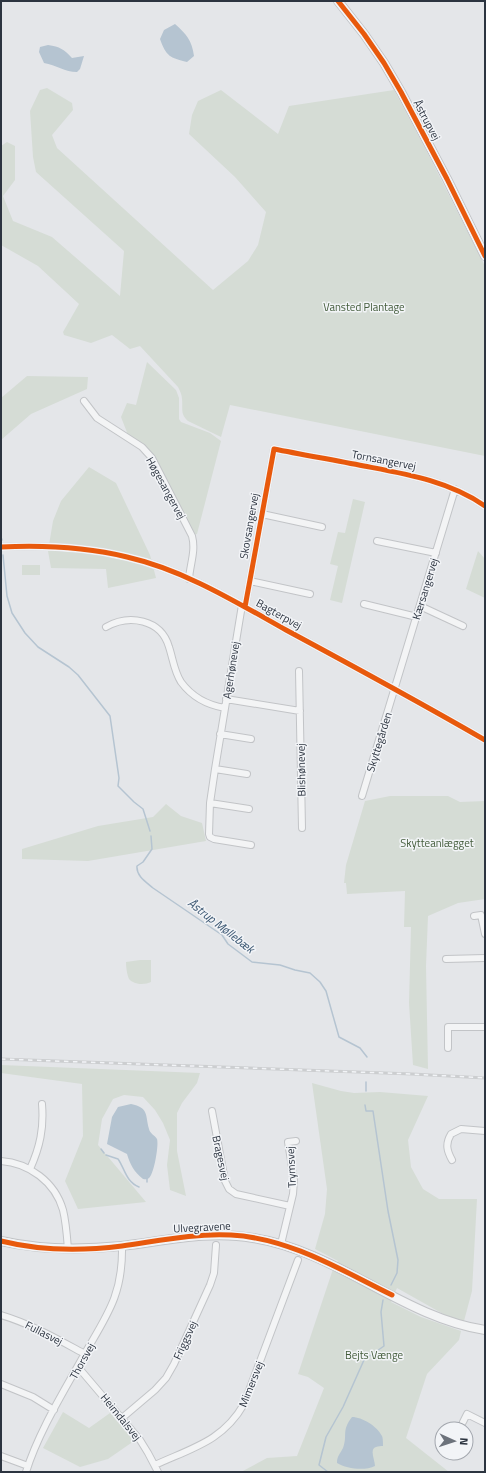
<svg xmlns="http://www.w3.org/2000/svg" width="486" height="1473" font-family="'Titillium Web',sans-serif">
<rect width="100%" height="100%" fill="#e4e6e9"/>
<path fill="#d5dcd5" d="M47,88l25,15 1,7 -21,25 5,13 156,142 35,-29 10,-16 8,-33 -31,-35 -46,-43 3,-19 6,-14 23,-11 57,44 11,-28 105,-16 33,62 58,114v190l-255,-51 -9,32 -33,-16c-8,-7 -5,-12 -6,-22 0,-4 -2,-8 -4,-12l-38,-41 -10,3 -18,-14 -21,8 -27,-8 -1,-3 16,-28 -41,-38 -37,-21v-99l6,-4 8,4v34l-12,16 10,25 39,16 68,59 4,-45 -88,-79 -3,-15 -3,-46 10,-21z
M147,362l29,28 3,8v21l2,3 29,11 11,8 -24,93 -4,1 -37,-76 -10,-11 -18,-13 -7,-18 6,-14 9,2z
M27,376l61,1 -1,12 -56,25 -30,26v-42z
M89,467l27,16 34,72 6,23 -48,10 -2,-19 -55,-1 -3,-17 5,-30 8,-20z
M353,499l12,3 -23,101 -12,-3 8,-34 -8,-2 8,-32 7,1z
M478,551l7,8v39l-19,-9z
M22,565h18v10h-18z
M390,796h58l12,6 25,-1v98l-27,4 -30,13 -2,50 2,103 -15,-4 -4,-62 2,-76h-7l1,-36 -58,3 -1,-11h-2l2,-18 19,-64z
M166,804l15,12 21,7 4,18 -118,20 -66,-2v-10l76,-23 55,-9z
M140,960h11v22c-6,3 -17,3 -22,-3 -2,-4 -3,-12 -3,-17z
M1,1065l199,8 -3,10 -15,20 -5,10v38l9,45 -16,-6 -3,-25 3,-25 -7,-17 -8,-13 -12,-13 -19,-2 -11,4 -11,20 -4,26 48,57 -68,7 -13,-28 18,-45 -1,-52 -81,-11z
M312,1083l29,8 13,2 26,-1 48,4 -20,44 3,27 12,22 16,10h38l-5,92 -8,30 -19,-6 -48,-27 -6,14 30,15 40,14 -2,9 -32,34 -21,64 43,34h-208l26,-14 30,-2 27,-68 -16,-11 -10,-3 34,-102 6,-11 -23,-12 10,-35 2,-25z
M63,1412l26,16 21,-15 24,28 -26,18 -28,8 -37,-19z"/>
<path fill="#b5c4d1" d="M175,24c11,10 17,16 19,32l-7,6c-17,-4 -21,-6 -27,-23l4,-9z
M48,45c12,2 16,4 24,13l12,-2 -4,13 -3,3c-12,0 -21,-7 -33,-9l-5,-11 1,-5z
M131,1104c18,4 14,10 18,25 1,5 6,6 8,10 2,6 -3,35 -8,39 -2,2 -4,1 -6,1 -9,-7 -13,-15 -16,-25l-20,-10 5,-27 6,-10z
M352,1417c10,0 25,9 30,19 1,2 1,7 1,10 -2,0 -5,0 -7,1 -7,2 -1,13 -1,19 -10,5 -28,3 -38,-3 0,-7 3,-9 6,-15 5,-13 -2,-17 9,-31z"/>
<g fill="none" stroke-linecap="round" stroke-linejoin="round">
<path stroke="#b5c4d1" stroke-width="1.5" d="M1,537l1,3
M3,555l4,41 5,17 13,20 13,14 31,20 9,8 32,41 9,62 -1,8 16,16 9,7 7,22
M151,836l1,13 -9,13 -6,4c-1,10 9,16 16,22l69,47 6,9 24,18 28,3 15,5 15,3 10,9 6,9 13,46 21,11 7,9
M366,1091v-9
M365,1105l1,6h7l15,100 10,49 -1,13 -6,12
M101,1149l3,4
M106,1155l12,4c7,10 8,23 21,28
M147,1179v3
M328,1472l-9,-7 7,-28 17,-30 21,-47 20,-14 -3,-34 2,-12"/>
<g stroke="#c2c4c7" stroke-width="8">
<path id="minor" d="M84,401l13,17 45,29 10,11 40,78c4,15 -2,28 -3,43
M262,514l60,13
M377,541l59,12
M1,547c42,-2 85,0 126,10 57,13 109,45 159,73 67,36 133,72 199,110
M250,581l60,13
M364,604l53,13
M242,605l-27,164 -5,34 -1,31 1,3 4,2 37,6
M420,606l43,20
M245,607l29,-158c30,6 60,11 90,17 42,8 85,15 121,40
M106,627c23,-13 55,-8 63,20 4,12 5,24 12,35 11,15 26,23 44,26
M299,671l3,157
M226,699l74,12
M220,734l31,5
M215,769l32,5
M362,796l93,-307
M210,803l39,6
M474,916l7,-1 4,19
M446,959l39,-1
M448,1048v-21h37
M212,1111l13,70 4,8 7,5 54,12
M452,1160c-5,-9 -7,-16 -1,-26l10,-5 24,2
M1,1161c28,2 54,21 62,49 3,12 4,26 5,39
M30,1169c10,-22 14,-41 12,-65
M281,1244l12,-50 1,-14 -6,-38 8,-1
M1,1315c30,9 56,24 84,39
M78,1367l62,73 8,13 10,19
M1,1384l32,13 21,13
M122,1418l33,-28 11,-12 8,-14 36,-79 4,-12 2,-28
M463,1422l4,-8 18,9
M1,1456l27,10
M155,1465c37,-17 68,-24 89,-61l54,-144
M26,1472c13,-41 37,-79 58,-117 23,-40 39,-60 38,-109"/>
</g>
<g stroke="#c2c4c7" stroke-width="10">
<path id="tertiary" d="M338,1l26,33 20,29 17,29 46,87 38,77
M1,1241c40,9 80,9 120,5 44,-5 88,-16 132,-8 84,13 149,79 232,92"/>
</g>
<use href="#minor" stroke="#f3f4f5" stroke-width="6"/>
<use href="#tertiary" stroke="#f3f4f5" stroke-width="8"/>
<g stroke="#ccced0" stroke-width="3">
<path id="rail" d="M1,1059l411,15 73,4"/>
</g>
<use href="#rail" stroke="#f2f4f7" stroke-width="1.5" stroke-dasharray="4.5" stroke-linecap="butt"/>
<g stroke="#f2f4f7" stroke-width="8">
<path id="cycleway" d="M338,1l26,33 20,29 17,29 46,87 38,77
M1,547c42,-2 85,0 126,10 57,13 109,45 159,73 67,36 133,72 199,110
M245,607l29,-158c30,6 60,11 90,17 42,8 85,15 121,40
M1,1241c40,10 81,10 121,5 36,-5 72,-13 109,-11 58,3 110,35 161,60"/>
</g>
<use href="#cycleway" stroke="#e8590c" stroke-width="5"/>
</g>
<g text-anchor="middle" stroke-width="3" stroke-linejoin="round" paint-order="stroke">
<g font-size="11" fill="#2c3440" stroke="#f2f4f7">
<text transform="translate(427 120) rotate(62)" y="4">Åstrupvej</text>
<text transform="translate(384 460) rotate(11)" y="4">Tornsangervej</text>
<text transform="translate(166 488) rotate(61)" y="4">Høgesangervej</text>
<text transform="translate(249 526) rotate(-80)" y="4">Skovsangervej</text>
<text transform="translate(425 589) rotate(-73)" y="4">Kærsangervej</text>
<text transform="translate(279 614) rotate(29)" y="4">Bagterpvej</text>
<text transform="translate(231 670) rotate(-81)" y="4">Agerhønevej</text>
<text transform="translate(379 742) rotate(-73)" y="4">Skyttegården</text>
<text transform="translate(301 770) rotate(-91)" y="4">Blishønevej</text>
<text transform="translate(221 1158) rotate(78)" y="4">Bragesvej</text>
<text transform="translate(291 1167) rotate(-93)" y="4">Trymsvej</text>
<text transform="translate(202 1227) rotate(-3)" y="4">Ulvegravene</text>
<text transform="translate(44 1333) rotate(27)" y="4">Fullasvej</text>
<text transform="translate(185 1340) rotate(-65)" y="4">Friggsvej</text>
<text transform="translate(82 1361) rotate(-61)" y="4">Thorsvej</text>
<text transform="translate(251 1384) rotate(-68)" y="4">Mimersvej</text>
<text transform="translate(121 1417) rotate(51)" y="4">Heimdalsvej</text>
</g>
<g font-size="11" fill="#425b3a" stroke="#f2f4f7">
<text x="364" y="311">Vansted Plantage</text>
<text x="437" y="847">Skytteanlægget</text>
<text x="374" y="1359">Bejts Vænge</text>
</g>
<g font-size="12" font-style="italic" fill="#395571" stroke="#f2f4f7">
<text transform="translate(221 926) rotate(38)" y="4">Åstrup Møllebæk</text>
</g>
</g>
<rect width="486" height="1473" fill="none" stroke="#2c3440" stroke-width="4"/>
<g transform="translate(454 1441) rotate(93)"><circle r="19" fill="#f2f4f7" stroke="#a3a7ae"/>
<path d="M0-3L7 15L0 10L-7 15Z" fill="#6c727b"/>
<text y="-6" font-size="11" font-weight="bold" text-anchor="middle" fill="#2c3440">N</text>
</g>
</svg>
